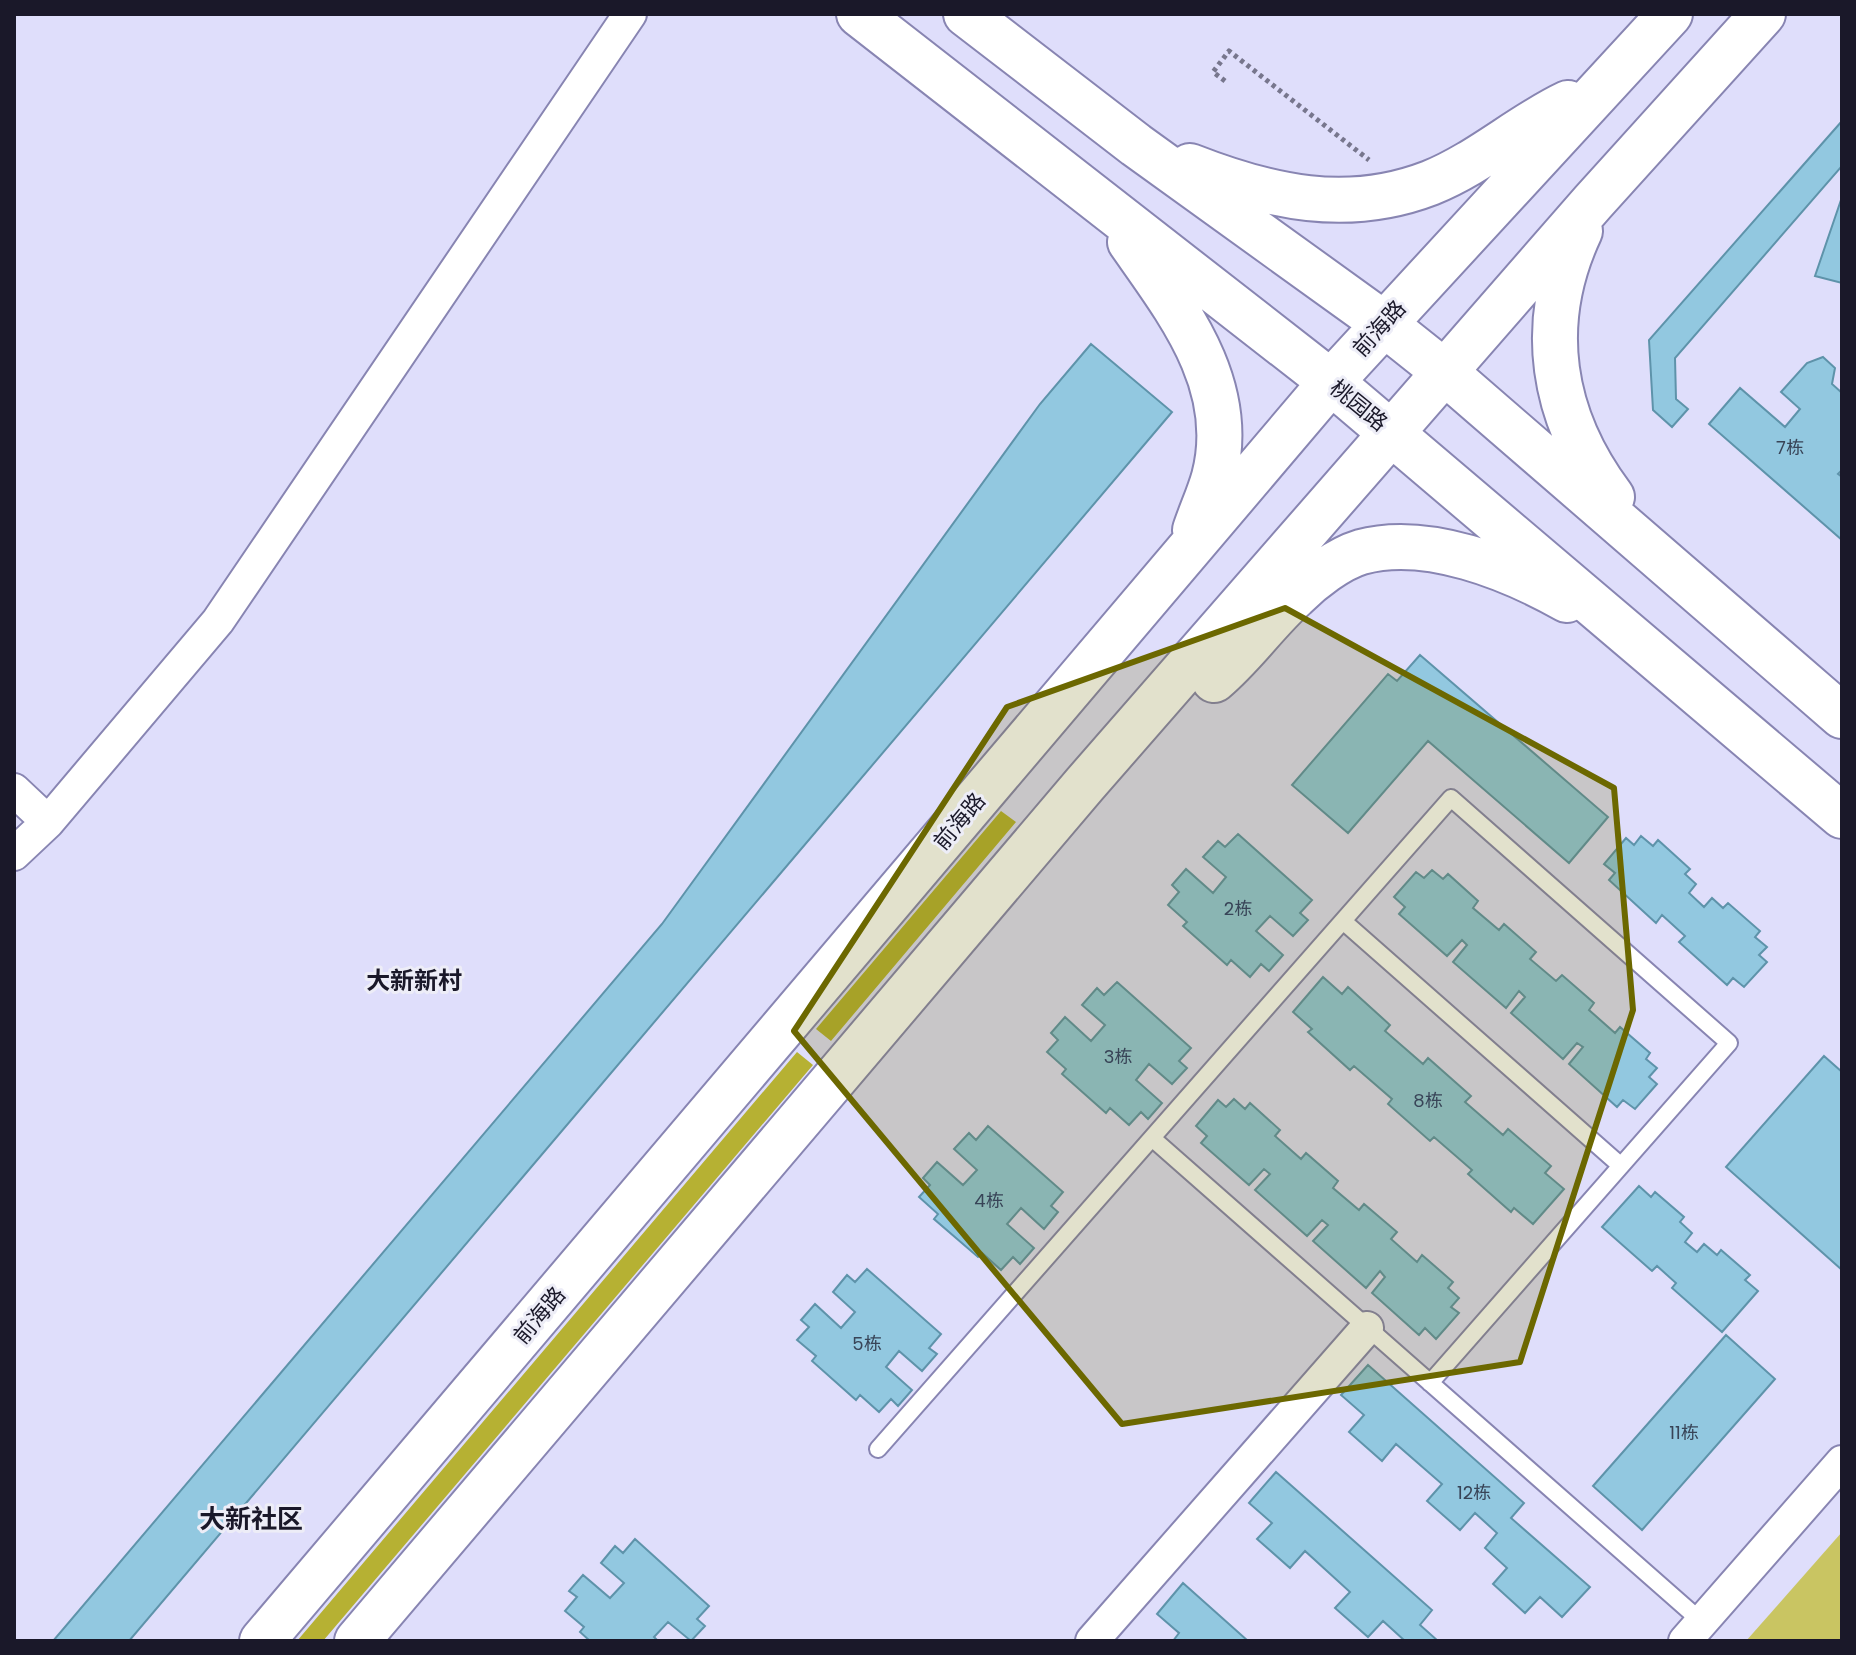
<svg xmlns="http://www.w3.org/2000/svg" width="1856" height="1655" font-family="Poppins,'Noto Sans SC',sans-serif">
<rect width="100%" height="100%" fill="#dfdefb"/>
<path fill="#c9c562" d="M1842,1532v109h-96z"/>
<path fill="#b6b133" d="M1001,811l15,11 -185,219 -15,-12z
M797,1052l16,13 -490,576h-26z"/>
<path fill="#92c8e0" stroke="#5e93aa" stroke-width="2" d="M1842,121v45l-167,192 1,41 12,10 -16,18 -19,-17 -4,-70z
M1842,197v86l-27,-7z
M1091,344l81,68 -1043,1229h-76l609,-717 378,-520z
M1823,357l12,11 -3,16 10,9v77l-4,4 4,3v63l-133,-116 31,-36 45,39 15,-18 -19,-17 26,-29z
M1420,655l188,162 -39,46 -141,-122 -80,92 -56,-48 96,-111 9,7z
M1238,834l74,66 -12,13 8,7 -15,16 -23,-20 -14,15 27,24 -14,16 -8,-7 -11,13 -19,-17 -4,5 -44,-39 4,-4 -19,-17 11,-13 -7,-7 14,-16 27,24 13,-16 -23,-20 15,-16 7,6z
M1641,836l12,10 5,-6 32,29 -5,5 11,10 -7,9 15,14 8,-9 11,10 5,-5 32,28 -5,6 12,10 -8,8 8,7 -23,25 -11,-9 -6,7 -48,-43 6,-6 -23,-21 -6,8 -47,-43 6,-7 -11,-9 22,-26 8,7z
M1432,870l11,9 5,-5 30,27 -5,7 26,22 5,-6 32,28 -6,7 26,22 6,-6 32,28 -5,7 26,23 5,-6 30,26 -4,6 11,9 -8,9 8,7 -22,25 -12,-9 -6,7 -48,-43 14,-17 -6,-4 -14,16 -52,-46 14,-16 -6,-6 -13,17 -53,-46 14,-17 -5,-5 -15,16 -48,-42 6,-7 -11,-10 22,-25 8,6z
M1323,977l19,17 6,-7 42,38 -5,6 38,33 5,-6 43,38 -6,6 38,33 5,-6 43,37 -6,7 19,16 -31,35 -19,-16 -3,4 -43,-38 4,-4 -38,-33 -4,4 -42,-37 4,-5 -38,-33 -4,4 -42,-38 4,-3 -19,-17z
M1117,982l74,66 -12,13 8,7 -15,16 -23,-20 -13,16 26,23 -14,16 -7,-7 -12,13 -19,-17 -4,5 -44,-39 4,-5 -19,-17 11,-12 -7,-7 14,-16 26,24 14,-16 -23,-20 15,-17 7,7z
M1824,1056l18,16v198l-116,-103z
M1234,1099l11,10 5,-6 30,27 -5,6 26,23 5,-6 32,28 -5,7 26,22 5,-6 33,28 -6,7 26,23 5,-7 31,27 -5,6 11,10 -8,9 8,6 -23,26 -11,-11 -6,7 -47,-42 13,-16 -5,-6 -14,17 -53,-47 15,-16 -6,-5 -15,16 -52,-46 15,-16 -6,-5 -15,16 -48,-42 6,-7 -11,-10 22,-26 8,7z
M988,1126l75,66 -12,14 7,6 -14,17 -23,-21 -14,16 27,24 -14,16 -7,-7 -12,13 -19,-17 -4,4 -44,-38 4,-5 -19,-17 11,-12 -7,-7 14,-16 26,23 14,-15 -23,-21 15,-16 7,7z
M1639,1186l12,11 4,-5 29,25 -4,5 12,11 -7,9 12,10 7,-8 13,11 4,-5 29,25 -5,5 13,11 -36,41 -50,-44 4,-5 -19,-17 -5,5 -50,-44z
M867,1269l74,65 -12,14 8,6 -15,17 -23,-20 -13,16 26,23 -14,16 -7,-7 -12,13 -19,-17 -4,5 -44,-39 4,-5 -19,-16 12,-13 -8,-7 14,-16 26,24 14,-16 -22,-20 14,-17 8,7z
M1726,1335l49,44 -133,151 -49,-44z
M1368,1365l156,138 -13,15 79,69 -28,30 -22,-20 -15,16 -32,-29 14,-16 -22,-20 12,-15 -22,-20 -15,17 -33,-29 15,-17 -46,-40 -14,17 -33,-29 15,-17 -23,-20z
M1276,1472l156,138 -12,15 18,16h-33l-22,-20 -15,16 -33,-29 15,-16 -45,-41 -15,17 -33,-29 15,-16 -23,-20z
M635,1539l74,67 -12,13 8,7 -14,15 -23,-19 -14,15 4,4h-68l-10,-9 4,-5 -19,-16 12,-14 -8,-6 14,-16 27,23 14,-15 -23,-20 14,-17 8,7z
M1183,1583l65,58h-75l6,-8 -22,-19z"/>
<g fill="none" stroke-linecap="round" stroke-linejoin="round">
<g stroke="#8885b2" stroke-width="20">
<path id="lane" d="M1343,921l277,244
M1152,1138l550,484
M878,1449l573,-651 278,245 -299,340"/>
</g>
<g stroke="#8885b2" stroke-width="36">
<path id="street" d="M14,790l34,32
M14,854l34,-32 170,-201 412,-607
M1092,1641l275,-313
M1685,1641l157,-179"/>
</g>
<g stroke="#8885b2" stroke-width="48">
<path id="secondary" d="M859,14l472,368 511,434
M966,14l170,131 247,178 64,51 395,342
M1190,166c79,31 157,49 240,17 50,-20 91,-58 138,-80
M1580,231c-44,94 -28,186 32,266
M1130,242c49,70 108,144 84,235 -5,18 -13,35 -19,53
M1214,680c30,-25 52,-58 81,-84 17,-17 43,-37 66,-44 66,-18 149,16 206,48
M262,1641l1069,-1259 339,-368
M357,1641l728,-857 508,-582 170,-188"/>
</g>
<path stroke="#77768d" stroke-width="5" stroke-dasharray="4 4" stroke-linecap="butt" d="M1225,81l-12,-9 16,-21 140,109"/>
<use href="#lane" stroke="#fff" stroke-width="16"/>
<use href="#street" stroke="#fff" stroke-width="32"/>
<use href="#secondary" stroke="#fff" stroke-width="44"/>
</g>
<path fill="#6c6800" fill-opacity="0.2" stroke="#6c6800" stroke-width="6" stroke-linejoin="round" d="M1285,608l329,180 19,222 -113,352 -398,62 -328,-393 213,-324z"/>
<g text-anchor="middle" stroke-width="6" stroke-linejoin="round" paint-order="stroke">
<g font-size="18" fill="#384457">
<text x="1790" y="454">7栋</text>
<text x="1238" y="915">2栋</text>
<text x="1118" y="1063">3栋</text>
<text x="1428" y="1107">8栋</text>
<text x="989" y="1207">4栋</text>
<text x="867" y="1350">5栋</text>
<text x="1684" y="1439">11栋</text>
<text x="1474" y="1499">12栋</text>
</g>
<g font-size="22" fill="#1a1829" stroke="#ededf7">
<text transform="translate(1379 328) rotate(-48)" y="8">前海路</text>
<text transform="translate(1359 405) rotate(39)" y="8">桃园路</text>
<text transform="translate(959 821) rotate(-50)" y="8">前海路</text>
<text transform="translate(539 1315) rotate(-50)" y="8">前海路</text>
</g>
<g font-size="24" font-weight="bold" fill="#1a1829" stroke="#ededf7">
<text x="414" y="989">大新新村</text>
</g>
<g font-size="26" font-weight="bold" fill="#1a1829" stroke="#ededf7">
<text x="251" y="1528">大新社区</text>
</g>
</g>
<rect width="1856" height="1655" fill="none" stroke="#1a1829" stroke-width="32"/>
</svg>
